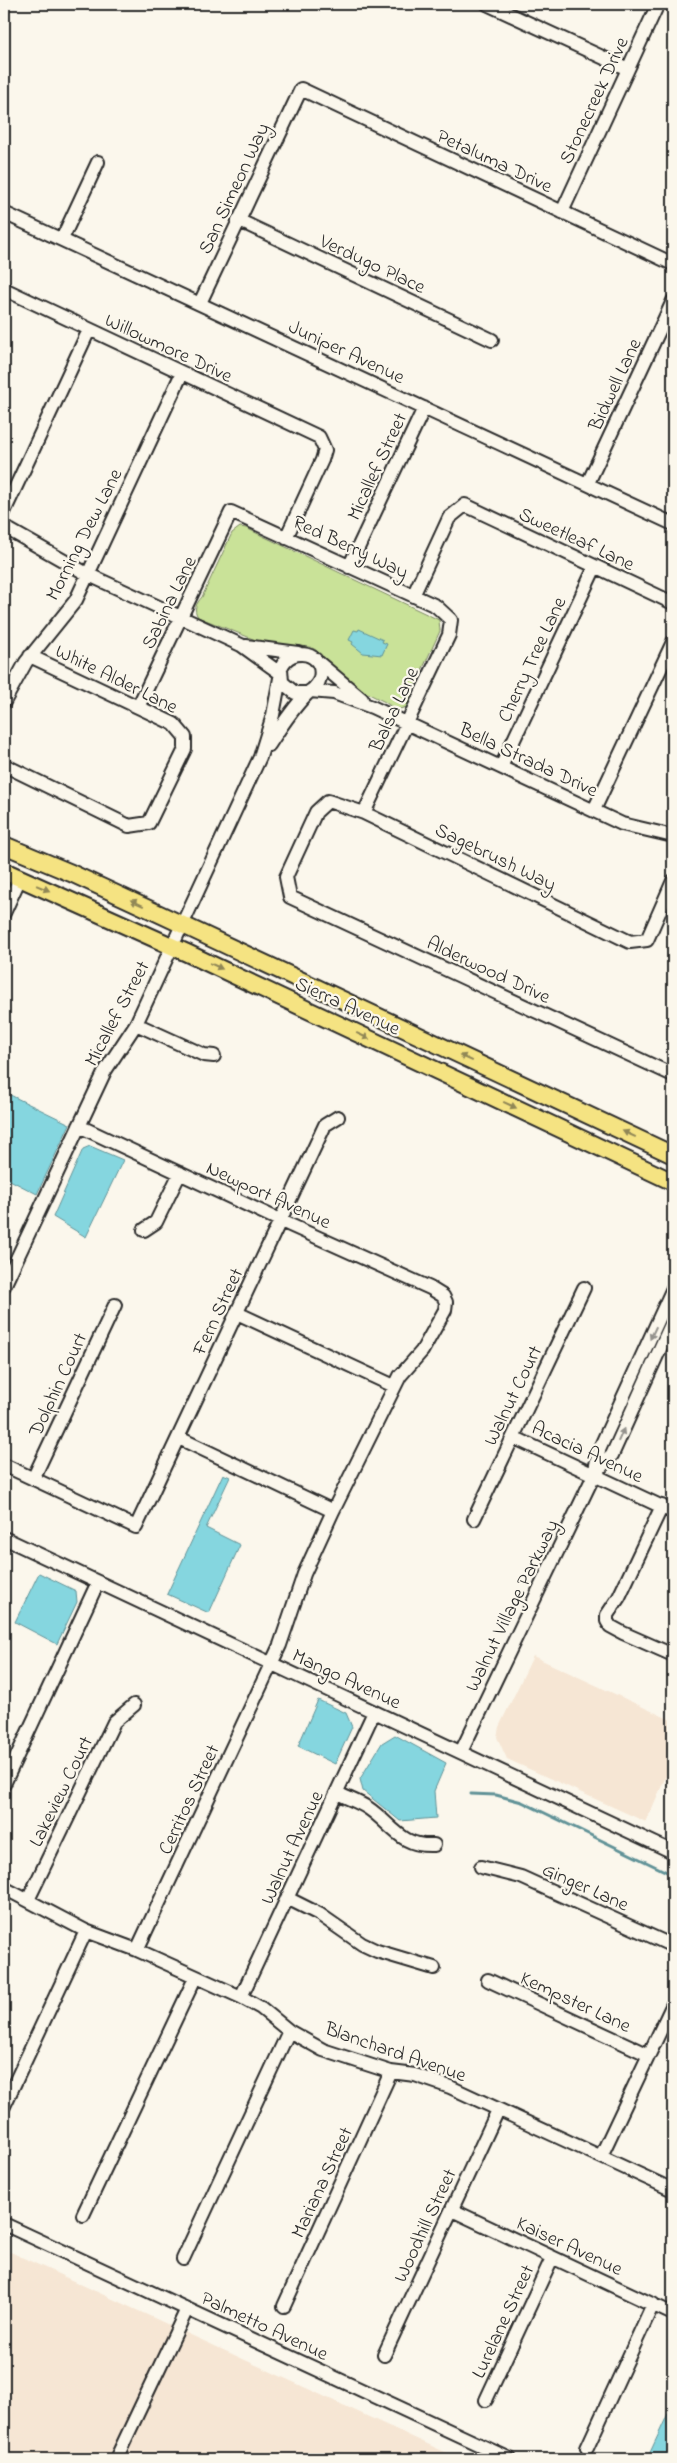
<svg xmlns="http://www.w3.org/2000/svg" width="677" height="2463" font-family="'Indie Flower',sans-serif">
<rect width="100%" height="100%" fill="#fbf7ec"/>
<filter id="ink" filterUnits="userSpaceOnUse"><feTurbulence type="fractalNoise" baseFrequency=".02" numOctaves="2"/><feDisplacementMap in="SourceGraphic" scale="10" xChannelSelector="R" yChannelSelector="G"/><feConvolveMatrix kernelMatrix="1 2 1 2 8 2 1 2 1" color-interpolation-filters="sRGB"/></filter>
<g filter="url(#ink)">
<path fill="#f6e6d4" d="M533,1656l140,65v39l-27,62 -139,-63 -10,-22 2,-10z
M4,2249l456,210h-456z"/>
<path fill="#c9e298" stroke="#7a8662" d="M240,527l6,1 193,92 1,11 -29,63 -4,13 -11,3 -11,-8 -28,-14 -31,-26 -10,-12 -6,-3 -47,-4 -65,-26c-5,-8 -2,-13 4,-20l30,-64z"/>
<path fill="#85d6df" stroke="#619297" d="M359,629l24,11 -1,2 5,2 -5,11 -19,-2 -11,-9 1,-2 -4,-2 5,-10 4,1z
M4,1092l66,32 -33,70 -33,-17z
M90,1146l33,14 -37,77 -33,-20 30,-68z
M223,1474l7,3 -24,51 34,17 -31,68 -42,-19z
M39,1573l37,18 1,11 -20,42 -42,-22z
M318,1700l28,13 6,14 -17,37 -37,-18z
M395,1735l51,28 -12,28 2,27 -36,3 -37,-30 -3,-12 22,-36z
M673,2403v56h-26z"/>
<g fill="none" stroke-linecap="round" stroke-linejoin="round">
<path stroke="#619297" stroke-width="3" d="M471,1794l25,1 26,7 151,73"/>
<g stroke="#2b2b2b" stroke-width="16">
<path id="minor" d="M487,4l141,65
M562,212l96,-208
M4,213l669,311
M238,220l254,120
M62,239l36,-77
M4,289l315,148 6,13 -3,10 -36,78
M200,303l101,-214 372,175
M588,483l85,-182
M4,512l85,-182
M4,527l83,47 154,71 39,28
M349,567l75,-159
M413,596l36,-78 16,-13 208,98
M246,646l52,7
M318,662l44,37
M310,691l24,2 38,14 250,117 51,12
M4,702l22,-40 50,-62 106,-227
M138,707l93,-195 205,94 15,14 -2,15 -85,178
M269,745c11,-17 22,-35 37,-50 6,-6 12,-8 14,-17 6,-25 -29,-34 -39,-10l1,14 13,11h12
M4,765l125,61 20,-3 36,-74v-12l-11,-13 -144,-68
M501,767l94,-200
M594,810l79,-168
M673,881l-26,59 -17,2 -266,-129 -36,-12 -12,11 -30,65 4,20 383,178
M4,913l16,-35
M136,1024l68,31 10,1
M79,1126l211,99 140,63 13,8 3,6 -1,8 -23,41 -22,25 -67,135 -29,63 -24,71 -143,305
M144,1230l12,-8 24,-49
M4,1286l101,-215 31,-47 124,-267 13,-42 7,-37
M237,1313l157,73
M513,1437l160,75
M179,1438l154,73
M4,1465l132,62 189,-402 13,-8
M594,1475l18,-20 61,-135
M33,1479l82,-174
M662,1506l-43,91 -12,18v6l3,5 13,7 50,22
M474,1519l110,-231
M4,1538l669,314
M461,1752l133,-277 5,-25 74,-162
M4,1784l94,-202
M337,1793c10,5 22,9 31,15 24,16 32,39 66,37
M481,1867l40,10 152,69
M4,1888l82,43 51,19 104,47 20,11 28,23 34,19 68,22 24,3 35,12 223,103
M287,1898l32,16 43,30 15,7 57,17
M28,1900l86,-178 20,-17
M488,1980l161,75
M241,1997l133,-285
M4,2106l82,-175
M601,2156l72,-152
M452,2210l221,104
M83,2215l112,-237
M4,2224l506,235
M183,2259l106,-228
M284,2306l107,-234
M384,2355l114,-245
M486,2400l66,-142
M587,2448l66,-144
M116,2459l71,-150"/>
</g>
<g stroke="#2b2b2b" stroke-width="20">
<path id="major" d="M4,845l67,28 95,44 507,238
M4,871l183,82 486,229"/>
</g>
<use href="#minor" stroke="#fbf7ec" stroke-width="12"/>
<use href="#major" stroke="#f5e382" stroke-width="16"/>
</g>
<defs><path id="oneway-solid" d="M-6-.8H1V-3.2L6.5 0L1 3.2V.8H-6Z" transform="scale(1.25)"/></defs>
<g fill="#908756">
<use href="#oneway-solid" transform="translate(43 888) rotate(23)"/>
<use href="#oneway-solid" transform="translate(137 903) rotate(-155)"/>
<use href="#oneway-solid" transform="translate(216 966) rotate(25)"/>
<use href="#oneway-solid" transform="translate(363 1036) rotate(25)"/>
<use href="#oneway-solid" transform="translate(466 1058) rotate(-155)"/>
<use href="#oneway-solid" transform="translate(510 1105) rotate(25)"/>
<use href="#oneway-solid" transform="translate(629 1134) rotate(-155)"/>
</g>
<g fill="#93918c">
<use href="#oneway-solid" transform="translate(653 1333) rotate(115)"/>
<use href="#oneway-solid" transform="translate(621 1435) rotate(-66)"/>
</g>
</g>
<g text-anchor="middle" stroke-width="4.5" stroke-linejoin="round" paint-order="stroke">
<g font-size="20" fill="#2b2b2b" stroke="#fbf7ec">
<text transform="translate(593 100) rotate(-65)" y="7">Stonecreek Drive</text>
<text transform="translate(495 160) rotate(25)" y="7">Petaluma Drive</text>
<text transform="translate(233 188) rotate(-65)" y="7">San Simeon Way</text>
<text transform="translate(373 263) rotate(25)" y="7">Verdugo Place</text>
<text transform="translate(169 347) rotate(25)" y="7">Willowmore Drive</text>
<text transform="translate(347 351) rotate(25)" y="7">Juniper Avenue</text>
<text transform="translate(614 384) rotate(-65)" y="7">Bidwell Lane</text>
<text transform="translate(376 466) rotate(-65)" y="7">Micallef Street</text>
<text transform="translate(83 534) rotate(-63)" y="7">Morning Dew Lane</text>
<text transform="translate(577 538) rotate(25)" y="7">Sweetleaf Lane</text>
<text transform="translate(351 546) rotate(25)" y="7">Red Berry Way</text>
<text transform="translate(168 602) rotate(-64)" y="7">Sabina Lane</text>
<text transform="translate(531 659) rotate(-65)" y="7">Cherry Tree Lane</text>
<text transform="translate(117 678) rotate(26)" y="7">White Alder Lane</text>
<text transform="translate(393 709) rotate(-65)" y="7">Balsa Lane</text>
<text transform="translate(529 759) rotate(25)" y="7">Bella Strada Drive</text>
<text transform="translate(496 856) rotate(26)" y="7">Sagebrush Way</text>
<text transform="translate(489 969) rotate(25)" y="7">Alderwood Drive</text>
<text transform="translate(348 1005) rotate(25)" y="7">Sierra Avenue</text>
<text transform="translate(116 1013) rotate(-62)" y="7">Micallef Street</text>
<text transform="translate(269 1194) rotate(25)" y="7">Newport Avenue</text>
<text transform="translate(217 1311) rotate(-65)" y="7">Fern Street</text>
<text transform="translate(57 1384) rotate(-65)" y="7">Dolphin Court</text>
<text transform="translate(512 1395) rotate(-64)" y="7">Walnut Court</text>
<text transform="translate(588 1451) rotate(25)" y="7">Acacia Avenue</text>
<text transform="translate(511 1605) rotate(-64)" y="7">Walnut Village Parkway</text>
<text transform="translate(347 1678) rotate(25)" y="7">Mango Avenue</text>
<text transform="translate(60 1791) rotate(-64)" y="7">Lakeview Court</text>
<text transform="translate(188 1799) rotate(-65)" y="7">Cerritos Street</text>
<text transform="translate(291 1847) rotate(-65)" y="7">Walnut Avenue</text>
<text transform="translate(586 1886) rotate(24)" y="7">Ginger Lane</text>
<text transform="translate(576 2001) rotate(25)" y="7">Kempster Lane</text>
<text transform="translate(396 2051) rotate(19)" y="7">Blanchard Avenue</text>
<text transform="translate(321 2182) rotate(-65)" y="7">Mariana Street</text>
<text transform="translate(424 2225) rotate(-65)" y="7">Woodhill Street</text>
<text transform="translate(570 2245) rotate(25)" y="7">Kaiser Avenue</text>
<text transform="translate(502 2321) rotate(-65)" y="7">Lurelane Street</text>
<text transform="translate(265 2325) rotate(25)" y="7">Palmetto Avenue</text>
</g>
</g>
<rect width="677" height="2463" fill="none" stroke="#fbf7ec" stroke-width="20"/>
<rect x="10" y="10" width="657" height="2443" fill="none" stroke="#2b2b2b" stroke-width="2" filter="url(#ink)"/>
</svg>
